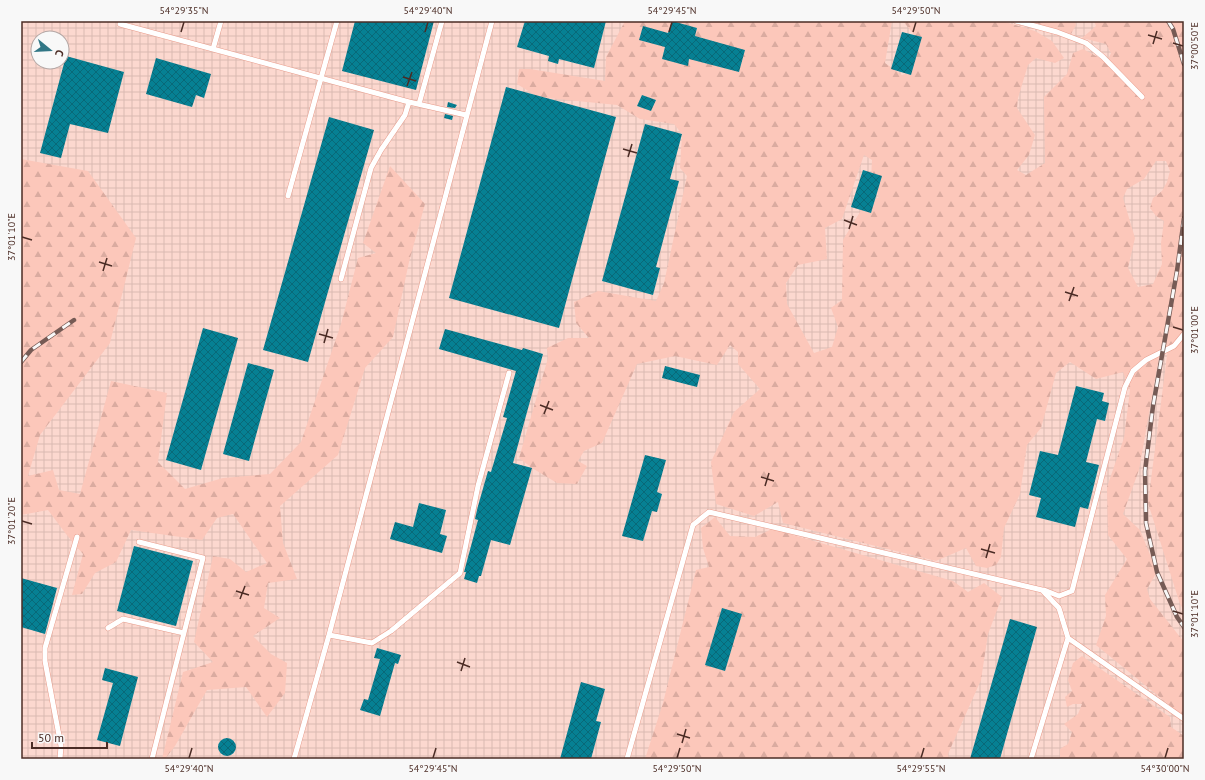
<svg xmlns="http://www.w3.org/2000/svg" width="1205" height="780" font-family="'PT Sans',sans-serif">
<defs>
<pattern id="industrial-grid" width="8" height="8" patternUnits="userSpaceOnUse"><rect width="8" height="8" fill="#fcd8cf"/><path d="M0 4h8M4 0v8" fill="none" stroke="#dabab2"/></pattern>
<pattern id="forest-firs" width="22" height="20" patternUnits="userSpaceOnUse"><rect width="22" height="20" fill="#fcc7ba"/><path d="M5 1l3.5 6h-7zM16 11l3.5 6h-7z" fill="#daaba0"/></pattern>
<pattern id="building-cross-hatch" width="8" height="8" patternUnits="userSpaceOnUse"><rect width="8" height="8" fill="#068093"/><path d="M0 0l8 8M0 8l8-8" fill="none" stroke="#096978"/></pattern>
</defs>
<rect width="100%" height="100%" fill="#f7e7e3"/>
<path fill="url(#industrial-grid)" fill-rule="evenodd" d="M21,21h1163v738h-1163zM38,38h24v24h-24z"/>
<path fill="url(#forest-firs)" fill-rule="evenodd" d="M625,21h267l-7,42 17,12 9,-3 8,-31 -16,-20h99l33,10 17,10 12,17 -9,5 -19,-5 -8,7 -10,33 -1,10 18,27 -6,20 -12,15 9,5 19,-12 -1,-66 23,-23 6,-21 10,-4 24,13 4,-9 -5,-9 -24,-6 14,-12 -2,-5h90v590l-4,-7 -32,-101 20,-155 -8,3 -21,119 -16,44 17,16 17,42 -10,17 3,10 34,43v75l-88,-72 10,-29 -1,-21 22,-36 -19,-24 -1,-48 17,-49 6,-48 -7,-18 -27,7 -26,-17 -14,11 -15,55 -14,17 -7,49 -16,34 -3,29 -5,8 -9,3 -11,-2 -10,-18 -30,13 -153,-38 -5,-21 -24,14 -38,-12 -5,-42 23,-50 26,-23 -22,-25v-12l-8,-7 -13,20 -42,-9 -38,8 -35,79 -18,8 -6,10 9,5 -10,18 -20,-1 -25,-15 -13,-10 29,-100 -1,-10 21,-10h21l-13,-15 -2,-21 24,-11 58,10 8,-18 23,-107 -7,-8 2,-34 -8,-10 -34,-5 -23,-14 -79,-8 -21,-13 2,-15h11l75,12 1,-24zM864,155l8,5 -1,19 8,18 -16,10 -20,33 -1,60 -11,8 7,19 -6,20 -18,6 -27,-49 -1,-21 12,-18 29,-6 -2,-31 17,-9zM1156,161h10l4,10 -3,11 -5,9 -9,7 -3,10 6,8 8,5 -3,22 1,21 -9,20 -15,3 -10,-19 7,-30 -12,-40 4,-9 17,-10z
M1029,21h46l1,4 -5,9z
M21,159l67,12 48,67 -26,105 -70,92 -12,41 25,-6 6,20 21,4 31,-113 56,12 -9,69 27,27 38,-11 47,-4 31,-32 40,-118 17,-66 18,-5 -13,-10 27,-77 35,38 -16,58 -16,75 -28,31 -27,87 -58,51 3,37 14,36 -29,4 -4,25 16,10 -27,18 18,18 16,9 -2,30 -18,24 -21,-30 -39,3 -32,56 -10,13h-3l21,-87 30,-10 -19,-20 19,-86 17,3 16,13 21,-9 -34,-49 -16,4 -15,22 -71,-10 -15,32 -21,11 -13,21 -10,1 11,-41 -17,-20 -18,-24 -27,5z
M715,517l15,19 25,1 17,-8 181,52 15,11 16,-9 18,14 -14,37 -7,46 -33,74 1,5h-304l18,-56 33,-133 13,-3 -6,-19 -2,-20z
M1082,656l88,61 1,10 13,9v23h-124v-10l8,-5 4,-12 -8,-8 14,-10 4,-10h-9l-6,3 -2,-10 7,-6 -4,-11 5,-17z"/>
<path fill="url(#building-cross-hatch)" d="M355,21h79l-18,69 -74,-19z
M525,21h81l-12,47 -35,-9 -1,5 -10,-3 1,-5 -32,-9z
M672,21l25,7 -2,8 50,14 -6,22 -50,-13 -1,7 -26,-7 3,-12 -26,-7 4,-14 25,7z
M902,32l20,5 -11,38 -20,-6z
M66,56l58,16 -16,61 -38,-9 -9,34 -21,-5z
M156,58l55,16 -7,24 -8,-3 -4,12 -46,-13z
M506,87l110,30 -57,211 -110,-30z
M642,95l14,5 -5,11 -14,-5z
M448,102l9,3 -2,3 -8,-1z
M445,114l8,2 -1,4 -8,-2z
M329,117l45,13 -66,232 -45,-12z
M645,124l37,10 -12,45 9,2 -23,86 4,1 -7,27 -51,-14z
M863,170l19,6 -11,37 -20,-6z
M203,328l35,10 -37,132 -35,-10z
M445,329l77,21 1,-2 20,6 -30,109 19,5 -22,77 -19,-5 -10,36h-2l-2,7 -13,-4 2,-7h-2l14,-52 -3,-1 3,-13 10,-35 3,1 16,-54 -4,-1 13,-46 -77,-22z
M248,363l26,7 -25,91 -26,-7z
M665,366l35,9 -3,12 -35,-9z
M1076,386l28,7 -2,8 7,2 -4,18 -8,-2 -11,43 13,3 -11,44 -8,-2 -5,20 -39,-10 5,-19 -12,-3 11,-44 18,4z
M645,455l21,5 -9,32 5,2 -5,18 -5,-1 -9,30 -21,-5z
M419,503l27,7 -6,24 7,2 -5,17 -52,-14 5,-17 18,5z
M134,546l59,15 -17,65 -59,-15z
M21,578l36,10 -12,46 -24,-7z
M722,608l20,6 -17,57 -20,-6z
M1010,619l27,8 -37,132h-30z
M377,648l24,7 -3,9 -3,-1 -15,53 -20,-6 4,-11 4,1 12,-41 -6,-1z
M105,668l33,9 -18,69 -23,-6 16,-57 -11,-3z
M581,682l24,7 -9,32 5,1 -10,37h-31z
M218 747a9 9 0 1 1 18 0a9 9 0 1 1-18 0Z"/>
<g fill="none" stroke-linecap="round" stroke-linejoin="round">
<g stroke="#e89c8b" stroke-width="6">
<path id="lane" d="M121,21l-1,3 289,78 57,13
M1016,21l41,11 29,11 17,14 39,40
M213,49l8,-28
M419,104l23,-83
M288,196l49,-175
M341,279l30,-111 10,-18 24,-35 4,-13
M139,542l64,16 -51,201
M1044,590l15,6 13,-5 53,-204 8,-16 13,-11 28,-14 10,-12
M108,628l15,-9 61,14
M329,635l43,8 19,-12 69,-58 18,-87 31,-113
M1068,638l116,81
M60,759l1,-13 -16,-85v-13l32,-111
M294,759l35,-124 163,-614
M627,759l66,-234 16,-13 333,78 17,18 9,30 -37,121"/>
</g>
<use href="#lane" stroke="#fff" stroke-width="5"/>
<g stroke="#765b55" stroke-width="4.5">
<path id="rail" d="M1168,21l5,8 11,35
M1184,218l-7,53 -24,135 -8,65 1,52 11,49 20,45 7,10
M21,362l10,-12 43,-30"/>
</g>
<use href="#rail" stroke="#f8f8f8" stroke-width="3" stroke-dasharray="9" stroke-linecap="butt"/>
</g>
<path fill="none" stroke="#4b2c25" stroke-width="1.5" d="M181,32l3,-10M425,32l3,-10M669,32l3,-10M913,32l3,-10M1148,35l14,4M1173,43l10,3M1153,44l4,-13M403,77l13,4M407,86l5,-14M623,149l14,4M628,157l4,-13M844,220l13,5M849,229l4,-13M22,237l10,3M99,262l13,4M103,271l4,-13M1065,292l13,4M1069,301l5,-14M1173,327l10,3M319,334l14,4M324,343l4,-14M540,405l13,5M544,414l5,-13M761,477l13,4M765,486l4,-13M22,521l10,3M981,549l14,4M986,558l4,-14M236,591l13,4M240,599l5,-13M1173,611l10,3M457,662l13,5M461,671l4,-13M677,734l13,4M682,743l4,-14M189,758l3,-10M433,758l3,-10M677,758l3,-10M921,758l3,-10M1165,758l3,-10"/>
<rect width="1205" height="780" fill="none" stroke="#f8f8f8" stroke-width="44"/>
<g transform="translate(50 50) rotate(108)"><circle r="19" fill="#f8f8f8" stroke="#b3a6a4"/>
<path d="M0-3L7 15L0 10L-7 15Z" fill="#317685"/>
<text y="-6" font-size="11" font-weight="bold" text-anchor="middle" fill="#4b2c25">С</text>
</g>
<path d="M32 742v6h75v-6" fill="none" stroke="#4b2c25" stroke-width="2"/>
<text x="38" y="742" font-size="12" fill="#4b2c25" stroke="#f8f8f8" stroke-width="3" paint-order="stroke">50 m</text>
<rect x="22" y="22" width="1161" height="736" fill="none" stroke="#4b2c25" stroke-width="1.5"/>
<g font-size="10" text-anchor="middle" fill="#4b2c25">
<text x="184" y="14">54°29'35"N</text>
<text x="428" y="14">54°29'40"N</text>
<text x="672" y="14">54°29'45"N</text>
<text x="916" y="14">54°29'50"N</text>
<text transform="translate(1194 46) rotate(-90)" y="4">37°00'50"E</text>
<text transform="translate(11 237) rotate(-90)" y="4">37°01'10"E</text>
<text transform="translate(1194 330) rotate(-90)" y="4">37°01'00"E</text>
<text transform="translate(11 521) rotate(-90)" y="4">37°01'20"E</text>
<text transform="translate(1194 614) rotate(-90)" y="4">37°01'10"E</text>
<text x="189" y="772">54°29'40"N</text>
<text x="433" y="772">54°29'45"N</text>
<text x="677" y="772">54°29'50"N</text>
<text x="921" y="772">54°29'55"N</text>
<text x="1165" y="772">54°30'00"N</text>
</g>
</svg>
